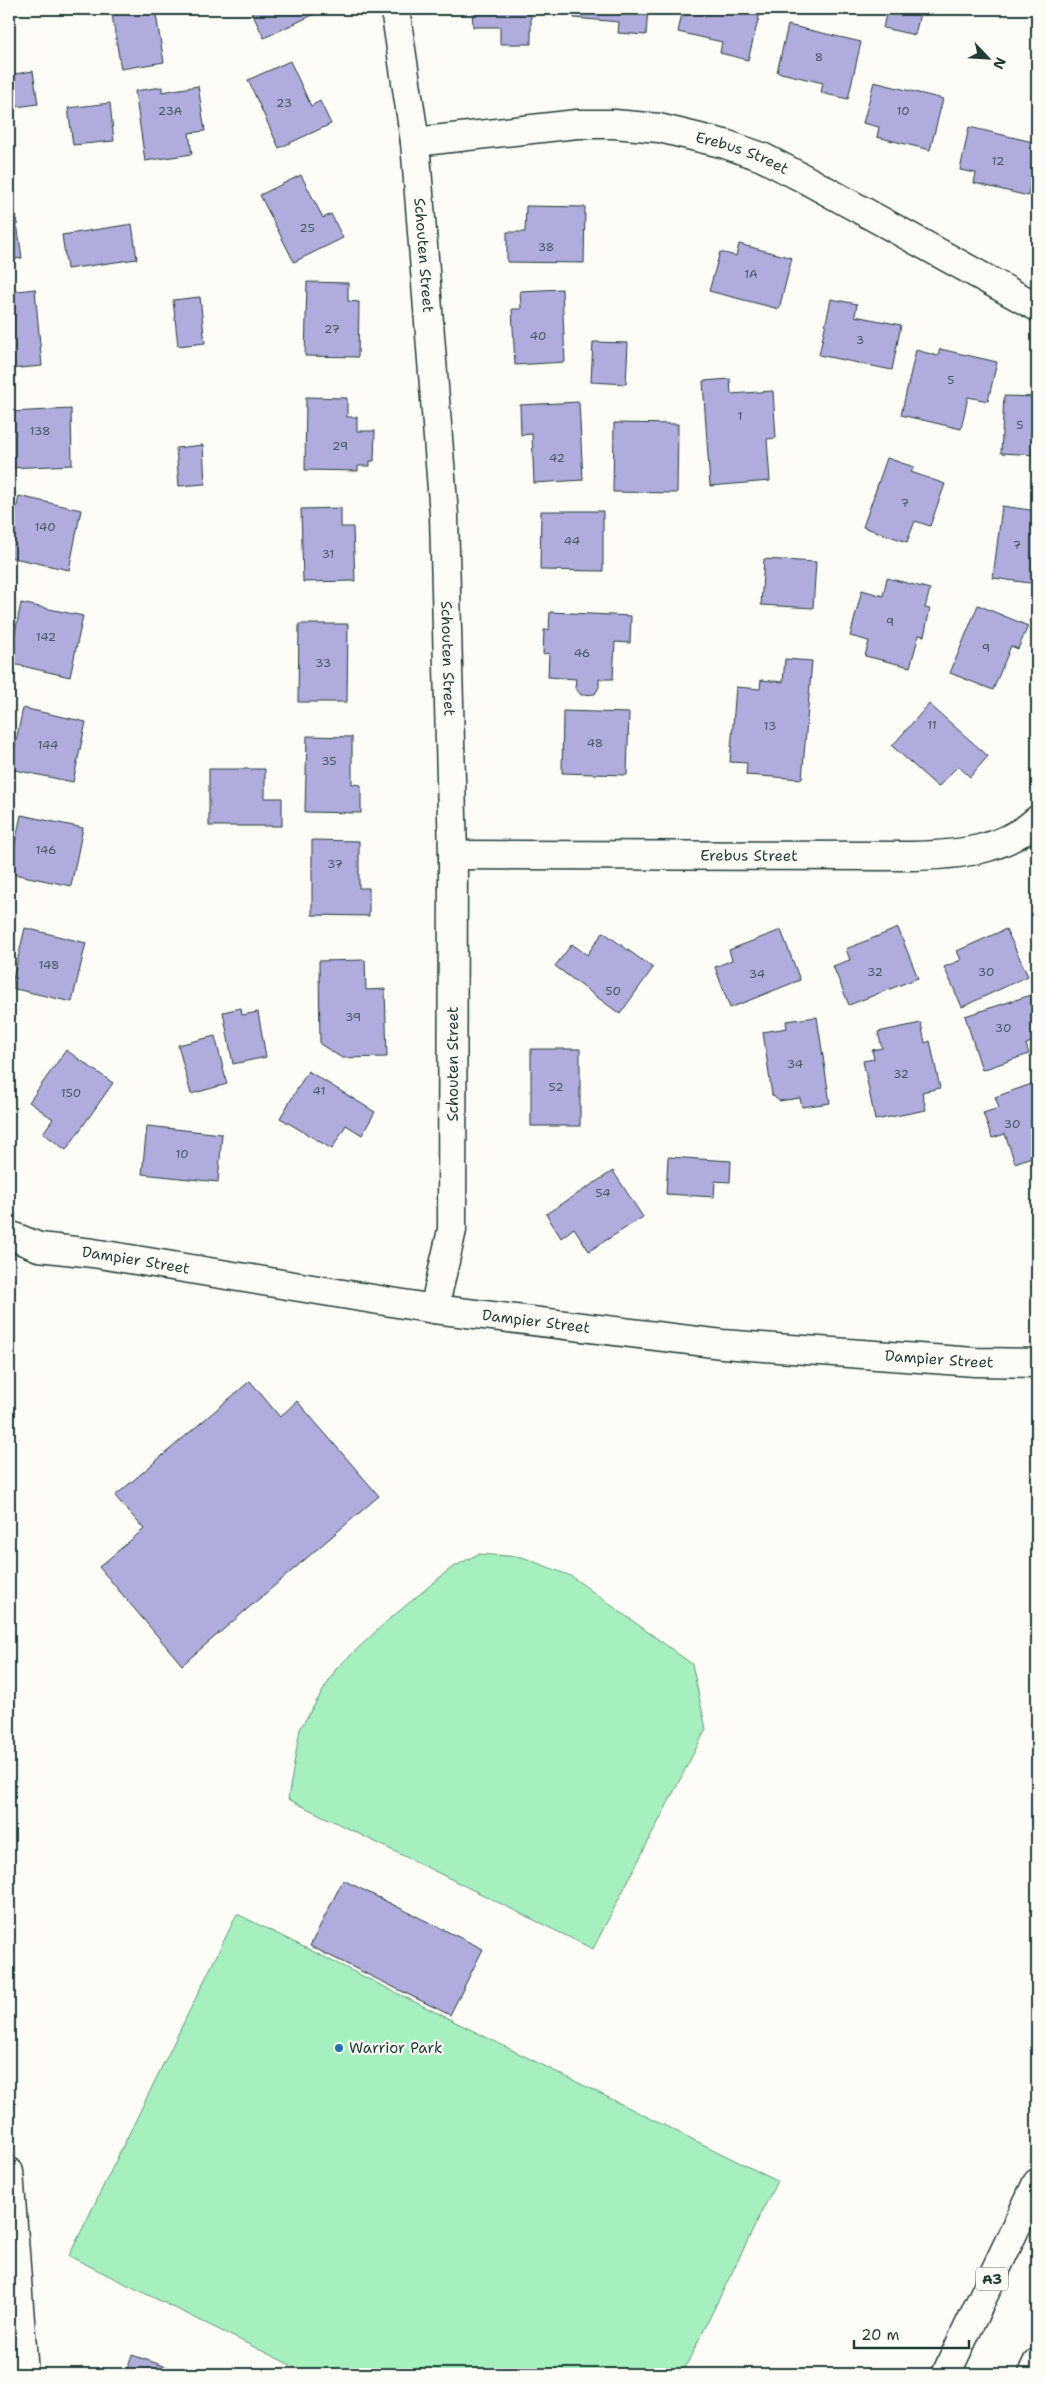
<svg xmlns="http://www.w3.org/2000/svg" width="1046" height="2383" font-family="'Shantell Sans',sans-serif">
<rect width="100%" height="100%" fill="#fdfcf7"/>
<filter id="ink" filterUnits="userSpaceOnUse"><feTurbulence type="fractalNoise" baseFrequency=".02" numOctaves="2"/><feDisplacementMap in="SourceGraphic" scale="10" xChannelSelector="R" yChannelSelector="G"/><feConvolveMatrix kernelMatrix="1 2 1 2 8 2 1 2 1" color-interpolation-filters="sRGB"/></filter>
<g filter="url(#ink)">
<path fill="#a6f0bf" stroke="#62967a" d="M478,1554l44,3 49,19 121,88 14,65 -113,220 -305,-150 12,-70 36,-60 50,-47 64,-53z
M237,1914l540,267 -95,193h-373l-240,-118z"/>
<path fill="#b0acde" stroke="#1f3d34" d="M111,9h44l9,53 -43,7z
M250,9h65l2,4 -53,25z
M472,9h59v35h-31v-17h-27z
M575,9h73l-2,26 -28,-2 1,-11 -45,-4z
M683,9h78l-13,51 -28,-7 2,-11 -44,-10z
M887,9h34l-6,26 -32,-7z
M788,25l73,17 -13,57 -27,-6 2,-10 -46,-11z
M290,61l21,45 9,-5 11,23 -52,24 -31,-68z
M33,71l5,33 -29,4v-33z
M874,82l69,17 -13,51 -53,-13 2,-10 -16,-4z
M198,86l7,45 -16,2 3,21 -47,7 -10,-70 27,-4v5z
M110,103l4,38 -41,4 -5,-37z
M969,127l68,16 -9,53 -54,-13 2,-10 -16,-3z
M301,175l22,43 8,-4 12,24 -49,24 -34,-67z
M11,181l11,77 -13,2v-78z
M526,206l59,1 -1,56 -77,-1v-30h18z
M132,224l5,35 -70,10 -5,-34z
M739,244l53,14 -13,51 -70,-18 11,-39 16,4z
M307,282l41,1v18l11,1 -1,55 -53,-1z
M35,289l7,77 -33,3v-77z
M562,289l3,73 -50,3 -3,-56h9l-1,-18z
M200,297l5,46 -27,3 -5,-46z
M831,299l26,5 -2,12 46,9 -9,45 -73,-15z
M593,342l35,1 -2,41 -35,-2z
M940,349l57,13 -9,39 -20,-4 -7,32 -60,-14 15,-65 22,6z
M730,379l1,15 42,-3 3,47 -9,1 3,42 -60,5 -7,-105z
M1004,396l33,1v58l-36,-2z
M306,397l41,1v19h10v14h18l-1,30h-4v5h-12v5l-53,-1z
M579,402l4,78 -49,3 -2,-49 -11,1 -1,-30z
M71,409l1,56 -63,3v-56z
M614,423l64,1 -1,69 -64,-1z
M203,445l2,39 -26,2 -3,-38z
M887,458l27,9 -3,5 34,12 -15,42 -15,-5 -8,21 -44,-15z
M19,496l62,14 -12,60 -60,-13v-13z
M1002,506l35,5v73l-44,-6z
M341,508v19h12l2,54 -52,1 -2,-73z
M541,511h62v60l-63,-1z
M764,559l52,3 -3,46 -52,-3z
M887,578l43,11 -5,19 5,1 -6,27 -5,-1 -9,32 -45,-11 4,-15 -19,-5 12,-46 21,6z
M21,603l62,13 -13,61 -61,-14z
M978,605l50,21 -10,23 -7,-3 -18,44 -43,-17z
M550,612l81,4 -1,27 -15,-1 -2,37h-14v8l-4,7 -14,1 -6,-7 1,-9 -28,-2 1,-24 -6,1 1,-24h5z
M299,624h49l-1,78h-49z
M785,659l27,2 -10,118 -56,-4 1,-12 -17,-1 6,-75 24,2 1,-9 22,2z
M929,704l59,52 -18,21 -12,-11 -20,21 -46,-41z
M23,708l63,14 -13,60 -63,-13z
M563,711l66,2 -2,62 -65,-2z
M307,736l45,1v47l9,1v28l-56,-1z
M209,769h56v29h17v28h-73z
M21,815l62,13 -12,58 -62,-13z
M312,840l47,1v47h10v28l-57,-1z
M25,928l61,15 -14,59 -61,-14z
M898,928l20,50 -69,27 -16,-39 17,-6 -4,-11z
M1006,929l22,47 -66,31 -18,-40 17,-7 -4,-9z
M781,930l19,50 -70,28 -15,-41 17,-7 -3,-10z
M603,932l50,36 -33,46 -65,-48 17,-22 15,11z
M365,960l1,30 19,-1 2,68 -45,1 -22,-14 -1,-83z
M1034,994l3,9v37l-11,4 3,10 -47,16 -17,-54z
M241,1008l1,7 16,-3 8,45 -33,7 -10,-52z
M817,1017l13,86 -28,4 -2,-9 -21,3 -7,-6 -9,-63 24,-4 -1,-7z
M921,1023l4,20 5,-2 10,47 -18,4 4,18 -51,10 -12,-59 11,-2 -2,-9 10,-2 -4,-16z
M215,1036l12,48 -36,10 -13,-49z
M531,1049h49v77h-49z
M66,1050l47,33 -47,67 -23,-17 10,-14 -24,-17z
M308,1071l67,41 -13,23 -16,-10 -14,24 -52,-31z
M1037,1082v73l-22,8 -10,-29 -13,4 -9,-25 16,-5 -4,-11z
M147,1126l75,8 -4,48 -76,-8z
M668,1157l63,4 -1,21 -15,-1 -1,16 -48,-3z
M613,1171l30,46 -54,34 -15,-23 -13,10 -15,-24z
M250,1381l30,36 17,-16 82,95 -197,169 -83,-98 45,-38 -29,-33z
M343,1880l140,69 -33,66 -140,-69z
M132,2355l47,16 -1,3h-53z"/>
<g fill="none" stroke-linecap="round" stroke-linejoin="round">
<g stroke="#1f3d34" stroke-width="31">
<g id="minor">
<path id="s1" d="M395,9l20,133 29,373 9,340 -1,375 -18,79"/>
<path id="s2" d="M415,142l162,-18h37l45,4 66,16 37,13 41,21 234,129"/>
<path id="s3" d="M453,855l460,1c44,-1 90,-5 124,-36"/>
<path d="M9,2172l15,202"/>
</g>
</g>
<g stroke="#1f3d34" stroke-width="31">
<g id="tertiary">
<path id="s4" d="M9,1235l30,12 54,6 341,56 288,35 253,18 62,1"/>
</g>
</g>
<g stroke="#1f3d34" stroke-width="31">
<path id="motorway" d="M946,2374l91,-191
M1032,2374l5,-11"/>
</g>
<use href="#minor" stroke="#fdfcf7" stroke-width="28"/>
<use href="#tertiary" stroke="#fdfcf7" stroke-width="28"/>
<use href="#motorway" stroke="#fdfcf7" stroke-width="28"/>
</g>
</g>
<circle fill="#1f6fb2" stroke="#fdfcf7" stroke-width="2" cx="339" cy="2048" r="5"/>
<g text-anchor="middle" stroke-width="4.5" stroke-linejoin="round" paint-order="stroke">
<g font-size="12" fill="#43595e">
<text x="819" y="61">8</text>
<text x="284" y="107">23</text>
<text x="170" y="115">23A</text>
<text x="903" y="115">10</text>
<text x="998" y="165">12</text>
<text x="307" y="232">25</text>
<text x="546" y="251">38</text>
<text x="751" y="278">1A</text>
<text x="332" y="333">27</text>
<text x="538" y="340">40</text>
<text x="860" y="344">3</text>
<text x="951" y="384">5</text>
<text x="740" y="420">1</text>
<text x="1020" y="429">5</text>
<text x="40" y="435">138</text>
<text x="340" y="450">29</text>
<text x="557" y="462">42</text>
<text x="905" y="507">7</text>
<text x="45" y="531">140</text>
<text x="572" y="545">44</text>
<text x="1017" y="549">7</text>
<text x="328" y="558">31</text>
<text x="890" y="626">9</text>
<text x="46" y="641">142</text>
<text x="986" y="652">9</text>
<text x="582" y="657">46</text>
<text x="323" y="667">33</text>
<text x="932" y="729">11</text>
<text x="770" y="730">13</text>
<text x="595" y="747">48</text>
<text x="48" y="749">144</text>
<text x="329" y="765">35</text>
<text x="46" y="854">146</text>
<text x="335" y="868">37</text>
<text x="49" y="969">148</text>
<text x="875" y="976">32</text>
<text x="986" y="976">30</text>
<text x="757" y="978">34</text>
<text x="613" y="995">50</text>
<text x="353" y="1021">39</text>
<text x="1003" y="1032">30</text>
<text x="795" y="1068">34</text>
<text x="901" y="1078">32</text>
<text x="556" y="1091">52</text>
<text x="319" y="1095">41</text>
<text x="71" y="1097">150</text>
<text x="1012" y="1128">30</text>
<text x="182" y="1158">10</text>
<text x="603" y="1197">54</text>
</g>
<rect fill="#fdfcf7" stroke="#62766e" stroke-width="1" x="976" y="2267.5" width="32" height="23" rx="4"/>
<g font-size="14" font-weight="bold" fill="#1f3d34">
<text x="992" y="2284">A3</text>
</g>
<g font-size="15" fill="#1f3d34" stroke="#fdfcf7">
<text dy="5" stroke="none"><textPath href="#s2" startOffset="332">Erebus Street</textPath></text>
<text dy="5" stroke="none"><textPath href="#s1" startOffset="248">Schouten Street</textPath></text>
<text dy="5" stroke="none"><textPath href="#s1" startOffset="652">Schouten Street</textPath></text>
<text dy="5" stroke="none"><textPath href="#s3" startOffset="296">Erebus Street</textPath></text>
<text transform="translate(453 1064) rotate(-90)" y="5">Schouten Street</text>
<text dy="5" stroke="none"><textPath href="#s4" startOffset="130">Dampier Street</textPath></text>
<text dy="5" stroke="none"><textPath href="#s4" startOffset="535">Dampier Street</textPath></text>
<text dy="5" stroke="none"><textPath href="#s4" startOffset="940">Dampier Street</textPath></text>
</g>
<g font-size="15" fill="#1f3d34" stroke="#fdfcf7" text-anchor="start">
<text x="349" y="2053">Warrior Park</text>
</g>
</g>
<rect width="1046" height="2383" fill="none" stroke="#fdfcf7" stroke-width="30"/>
<rect x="15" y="15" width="1016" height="2353" fill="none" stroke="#1f3d34" stroke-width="2" filter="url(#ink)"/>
<g transform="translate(988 58) rotate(115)" stroke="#fdfcf7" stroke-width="4" paint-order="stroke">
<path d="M0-4L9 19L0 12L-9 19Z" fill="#1f3d34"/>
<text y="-8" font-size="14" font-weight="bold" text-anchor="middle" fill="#1f3d34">N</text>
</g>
<path d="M854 2340v8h115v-8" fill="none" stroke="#1f3d34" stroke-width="2.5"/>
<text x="861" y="2340" font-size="15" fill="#1f3d34" stroke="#fdfcf7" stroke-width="4" paint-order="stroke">20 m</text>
</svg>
